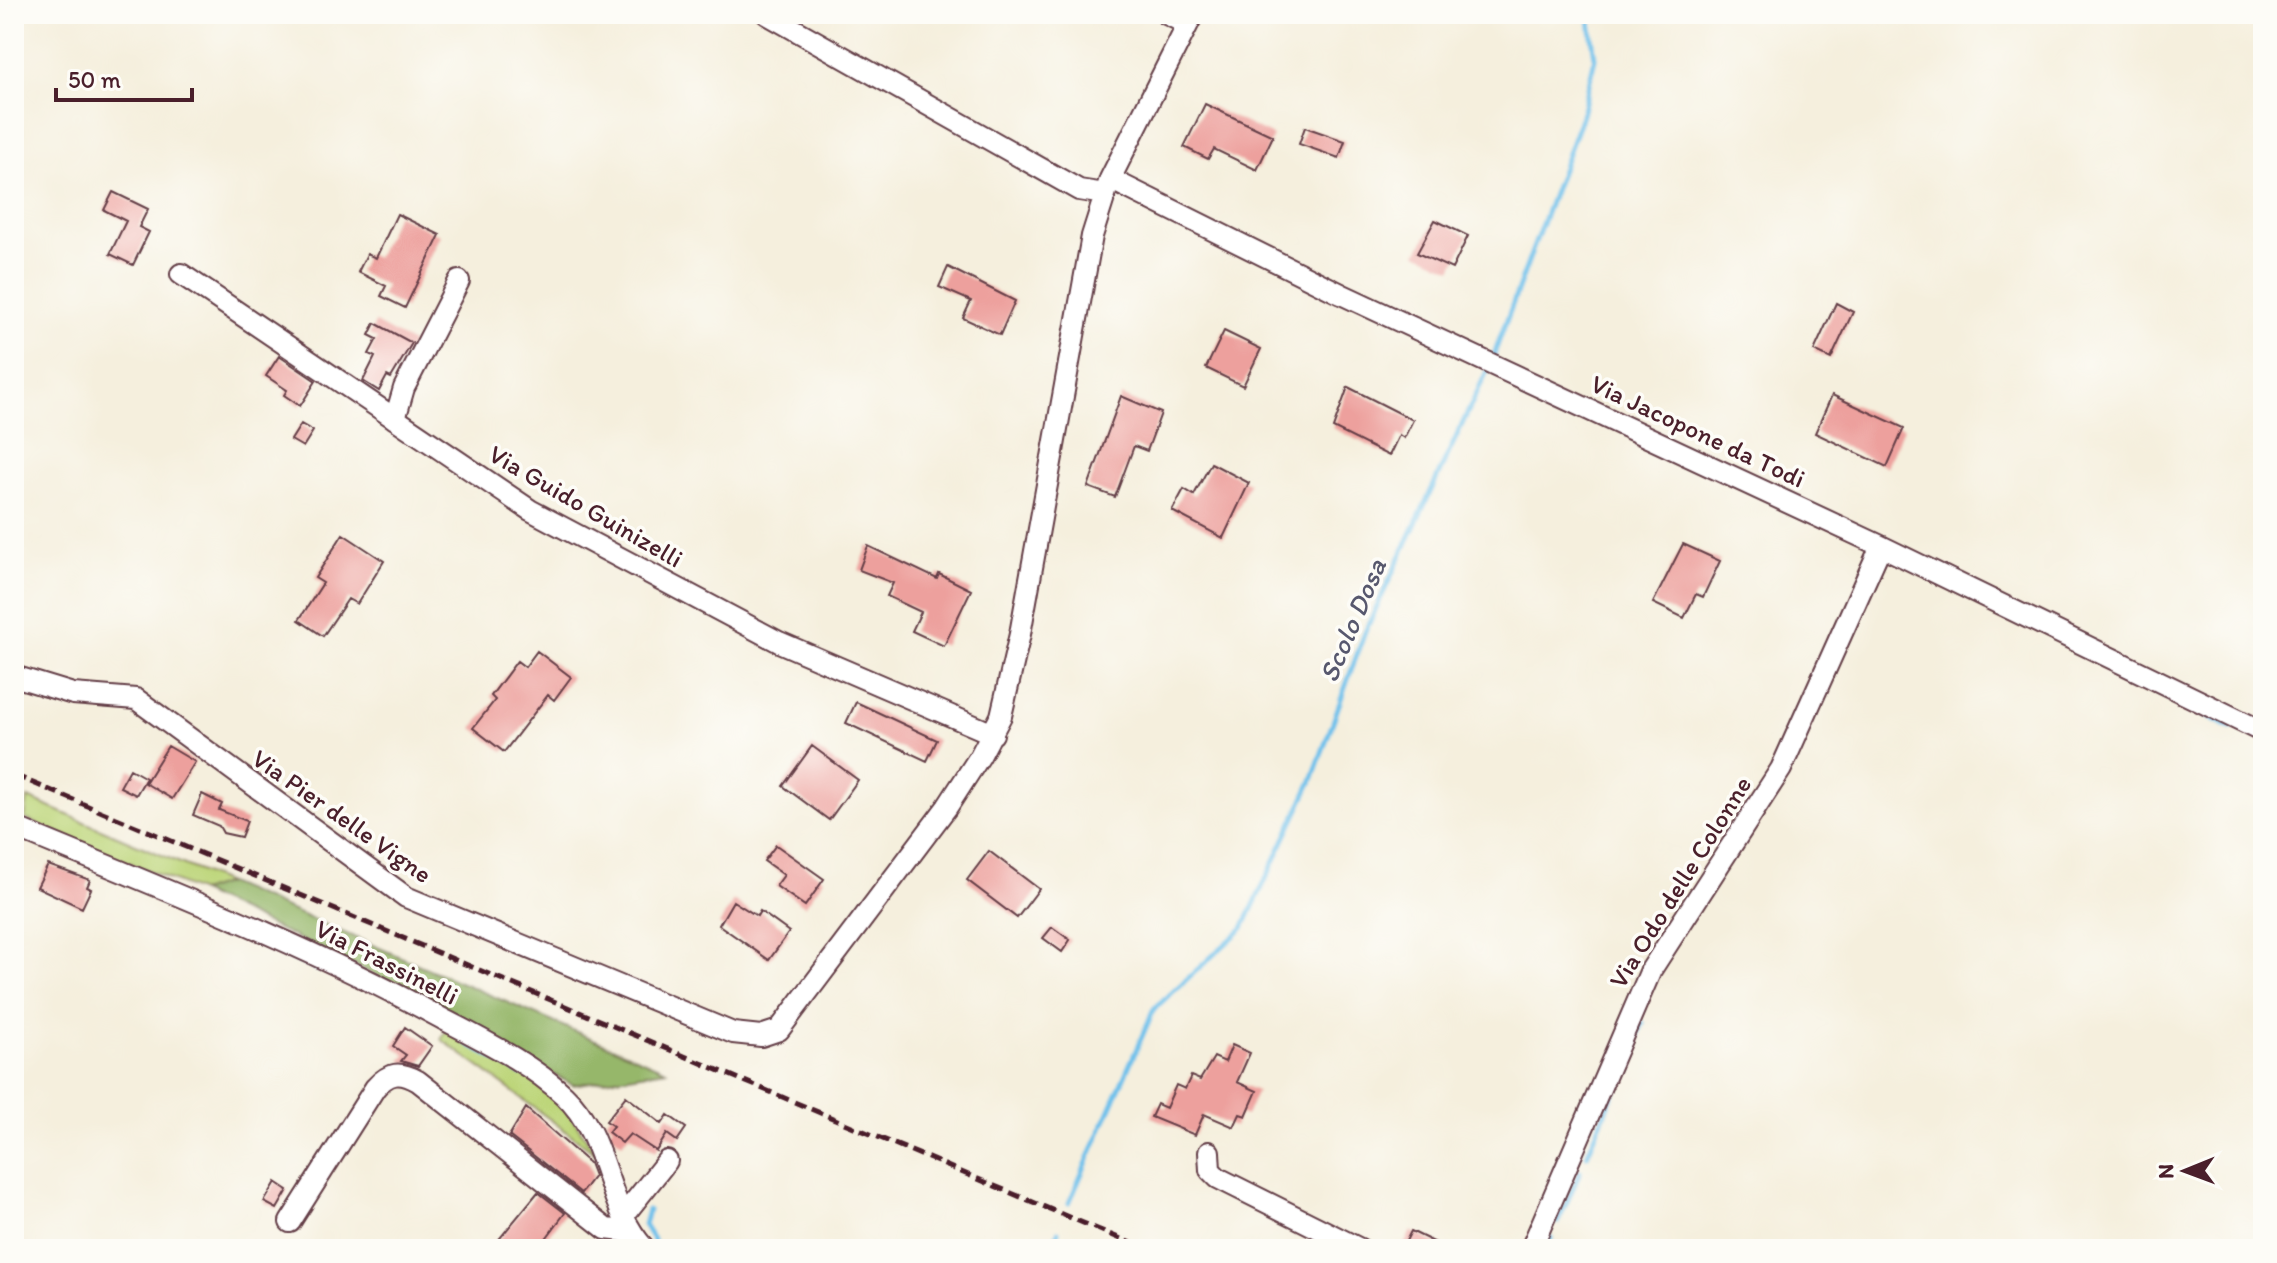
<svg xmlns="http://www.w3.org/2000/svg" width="2277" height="1263" font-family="Itim,sans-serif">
<rect width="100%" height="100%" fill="#fdfcf7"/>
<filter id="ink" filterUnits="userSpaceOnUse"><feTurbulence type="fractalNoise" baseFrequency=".0125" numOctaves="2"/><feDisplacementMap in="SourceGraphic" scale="16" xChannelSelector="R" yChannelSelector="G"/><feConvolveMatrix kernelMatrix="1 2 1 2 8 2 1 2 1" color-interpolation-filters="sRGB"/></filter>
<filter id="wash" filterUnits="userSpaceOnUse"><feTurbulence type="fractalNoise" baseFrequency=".006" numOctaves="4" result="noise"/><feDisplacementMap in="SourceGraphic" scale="32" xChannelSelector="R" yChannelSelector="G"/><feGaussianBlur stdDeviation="1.8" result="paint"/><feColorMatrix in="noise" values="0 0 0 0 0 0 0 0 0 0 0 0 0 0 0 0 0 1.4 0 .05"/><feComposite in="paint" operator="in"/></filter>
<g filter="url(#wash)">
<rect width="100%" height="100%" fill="#f5efdd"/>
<path fill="#bdd67a" stroke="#847a52" stroke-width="2" d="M28,798l199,85 -27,9 -175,-73z
M447,1029l105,60 45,65 -156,-115z"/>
<path fill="#96b76a" stroke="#706b4a" stroke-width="2" d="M227,883l439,187 -93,15 -106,-58 -10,-13 -257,-122z"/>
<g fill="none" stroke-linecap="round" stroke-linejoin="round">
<path stroke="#6fc1eb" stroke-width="5" d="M1492,360l90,-245 13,-57 -6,-44
M2133,680l50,25
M2193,709l38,19
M162,903l157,67
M467,1043l54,31
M1587,1155l56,-132
M1069,1203l85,-194 89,-81 68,-145 54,-151 123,-263
M648,1210l-4,15 15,24
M1558,1222l22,-50
M1052,1249l6,-17
M1547,1249l4,-11"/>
</g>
<g id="blocks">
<path fill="#eda09d" d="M1205,104l68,32 -16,34 -43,-21 -6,10 -24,-12z
M1305,127l40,14 -6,17 -40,-14z
M113,192l35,17 -9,18 10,5 -16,33 -23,-11 16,-33 -22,-11z
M397,214l43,21 -35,73 -24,-12 5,-10 -28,-14 9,-18 9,4z
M1435,220l33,16 -16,33 -35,-16z
M948,267l67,34 -15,34 -37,-17 8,-17 -32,-14z
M1836,303l17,9 -22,47 -17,-8z
M375,323l37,20 -21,35 -4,-2 -8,15 -16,-10 12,-24 -6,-3 8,-15 -8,-4z
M1224,331l37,18 -18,37 -37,-18z
M279,356l37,25 -16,25 -16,-11 3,-5 -21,-14z
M1348,387l65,33 -9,18 -5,-3 -10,21 -56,-28z
M1832,395l72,33 -17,39 -72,-34z
M1121,396l40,17 -14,38 -13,-5 -19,51 -27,-10z
M301,424l12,7 -10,16 -12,-7z
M1211,463l38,20 -26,55 -51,-27 12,-22 10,6z
M343,534l41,27 -27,43 -9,-5 -25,37 -24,-16 24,-37 -8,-5z
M1683,544l37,17 -17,36 -7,-3 -12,24 -31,-15z
M868,546l69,33 2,-5 32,16 -27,56 -32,-15 9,-19 -34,-16 6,-13 -34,-13z
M537,651l34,26 -17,23 -6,-5 -44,57 -31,-24 22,-28 -4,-4 26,-35 8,6z
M856,702l81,38 -10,21 -81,-38z
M168,746l27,16 -23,37 -27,-16z
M812,746l46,34 -29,40 -46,-34z
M130,769l16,9 -10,17 -16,-8z
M202,794l20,10 -3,6 28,11 -6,16 -18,-4 -4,-7 -26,-11z
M776,845l48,34 -19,27 -29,-20 8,-11 -20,-14z
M989,851l50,38 -22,29 -50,-38z
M48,865l42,15 -3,7 4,2 -9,19 -45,-21z
M733,901l24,15 3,-5 29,21 -20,28 -50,-35z
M1052,927l18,13 -8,12 -19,-14z
M405,1027l27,19 -14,20 -17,-5 5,-6 -13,-9z
M1232,1045l18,8 -13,29 20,9 -11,25 -6,-2 -6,13 -30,-13 -9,21 -44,-18 6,-13 9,4 10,-23 9,4 6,-13 9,4 14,-23 11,5z
M626,1096l36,28 6,-9 18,13 -9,13 -10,-7 -11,17 -26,-17 -8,9 -14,-11 5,-6 -7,-5z
M526,1108l63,55 5,13 -13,17 -72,-57z
M276,1182l12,8 -11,19 -13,-7z
M538,1192l27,21 -27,36h-47z
M1411,1231l37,18h-46z"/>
</g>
</g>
<g filter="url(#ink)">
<use href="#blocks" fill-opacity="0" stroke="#643e46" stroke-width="2"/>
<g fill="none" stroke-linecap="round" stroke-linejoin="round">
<g stroke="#643e46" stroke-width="24">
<path id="minor" d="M767,14l312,176 26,4
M1166,14l21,10
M1110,179l231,115 540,252 382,186
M181,274l349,236 249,132 214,92
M395,419l9,-31 55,-107
M14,676l59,18 63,5 270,198 327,136 28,3 18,-6 168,-223 33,-51 21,-40 19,-82 72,-398 18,-57 83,-165
M14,827c144,60 289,116 427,191 41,22 88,44 123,77 45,42 40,110 81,154
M1209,1152l1,18 8,8 142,71
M624,1215l43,-54
M290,1222l85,-134c14,-16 25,-17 43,-7l188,148 26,3
M1531,1249l120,-279 130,-201 100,-223"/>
</g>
<use href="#minor" stroke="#fff" stroke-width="20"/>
<path stroke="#4a1f2b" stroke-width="5" stroke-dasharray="12 6" stroke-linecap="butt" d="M14,775l1131,474"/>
</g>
</g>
<g text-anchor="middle" stroke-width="7" stroke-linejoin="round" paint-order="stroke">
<g font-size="26" fill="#4a1f2b" stroke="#fdfcf7">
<text transform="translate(1698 431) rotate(25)" y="9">Via Jacopone da Todi</text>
<text transform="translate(586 506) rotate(30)" y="9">Via Guido Guinizelli</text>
<text transform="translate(342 816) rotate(35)" y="9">Via Pier delle Vigne</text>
<text transform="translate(1680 882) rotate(-58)" y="9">Via Odo delle Colonne</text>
<text transform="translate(387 962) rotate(27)" y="9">Via Frassinelli</text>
</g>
<g font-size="28" font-style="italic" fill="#57586e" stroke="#fdfcf7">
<text transform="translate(1352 620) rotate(-67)" y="10">Scolo Dosa</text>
</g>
</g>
<rect width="2277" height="1263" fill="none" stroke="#fdfcf7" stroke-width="48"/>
<g transform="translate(2185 1171) rotate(269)" stroke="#fdfcf7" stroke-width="6" paint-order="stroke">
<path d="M0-6L14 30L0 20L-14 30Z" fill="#4a1f2b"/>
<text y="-12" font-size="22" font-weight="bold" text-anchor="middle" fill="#4a1f2b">N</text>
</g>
<path d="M56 88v12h136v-12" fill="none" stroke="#4a1f2b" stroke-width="4"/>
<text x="68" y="88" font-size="24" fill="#4a1f2b" stroke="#fdfcf7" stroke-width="6" paint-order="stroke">50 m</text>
</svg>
